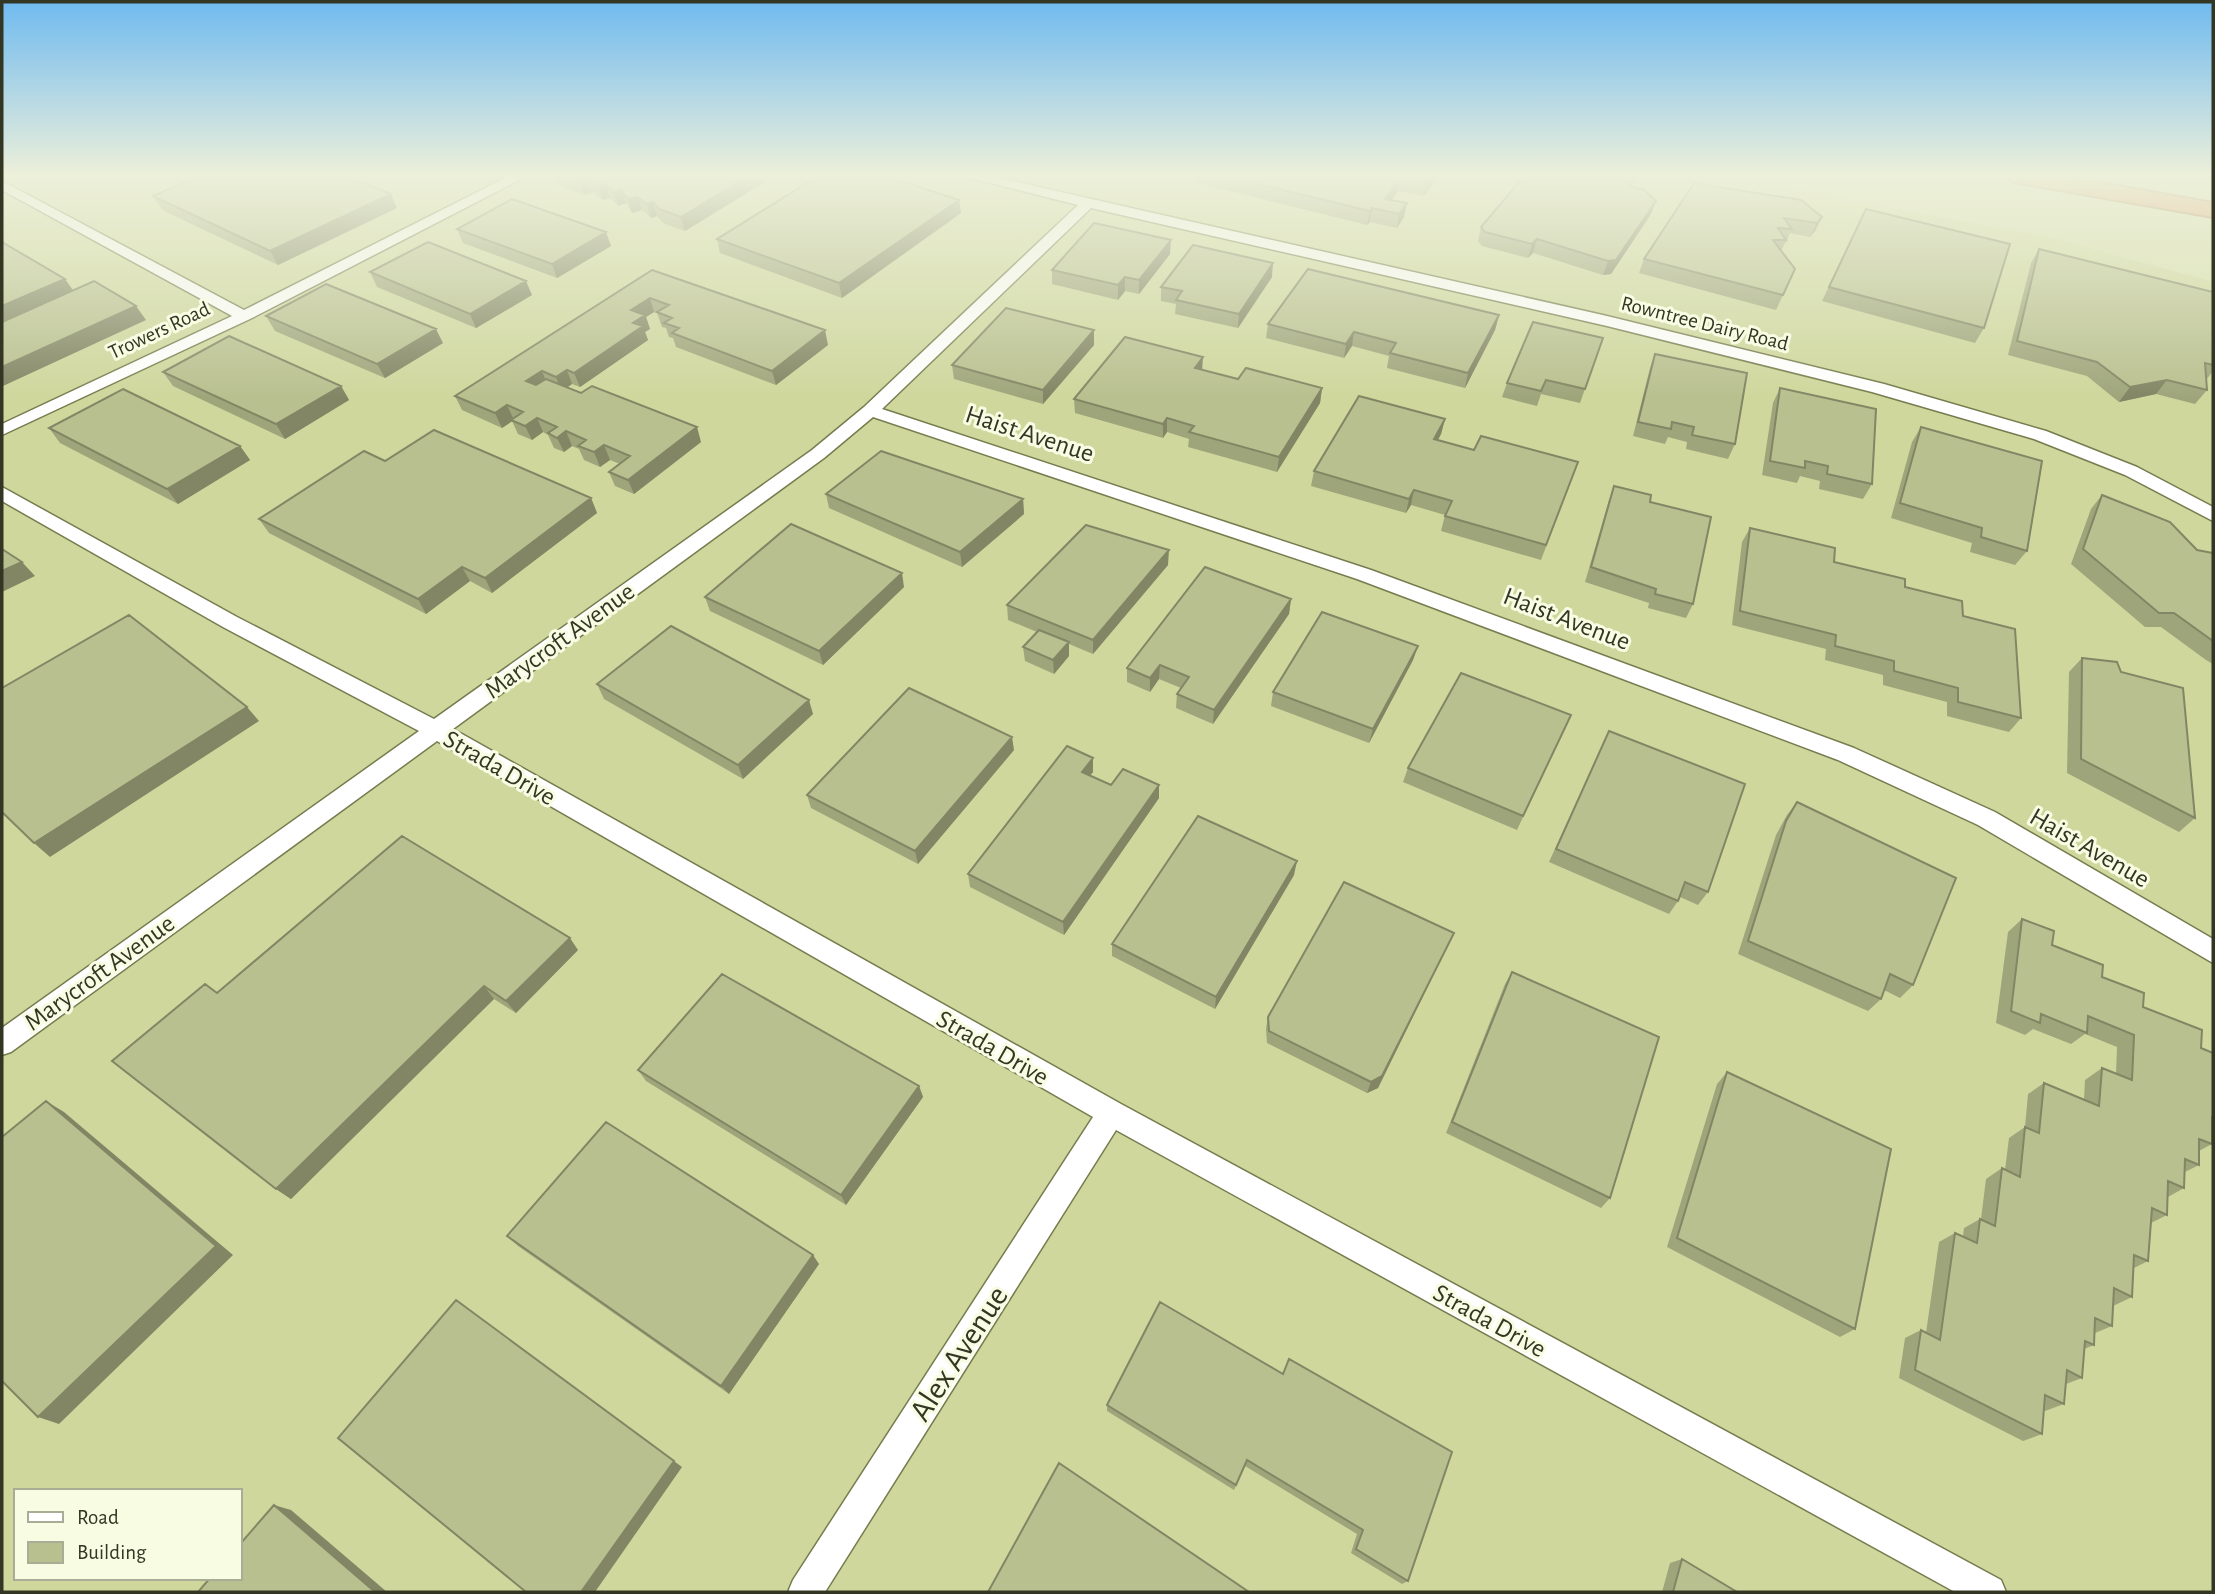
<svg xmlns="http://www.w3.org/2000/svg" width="2215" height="1594" font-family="'Alegreya Sans',sans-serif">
<rect width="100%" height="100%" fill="#d7deac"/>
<path fill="#cfd79d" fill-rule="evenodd" d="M2,175h1714l341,64 156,43v1310h-2211zM16,1491h224v87h-224z"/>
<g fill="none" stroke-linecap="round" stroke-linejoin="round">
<g stroke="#767c4e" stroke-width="3">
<path id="street" d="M511,175h18l-279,144 -248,116v-11l230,-108 -230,-126v-9l242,129z
M959,175h27l621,141 277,68 162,47 91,36 76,40v14l-88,-46 -91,-36 -162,-47 -265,-66 -516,-118 -209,201 489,161 483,178 141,64 218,127v24l-235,-138 -140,-65 -481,-181 -484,-162 -49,41 -371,271 668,375 880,476 5,12h-51l-839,-462 -291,462h-37l5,-12 300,-463 -656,-376 -426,311 -9,3v-27l417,-297 -196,-104 -221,-126v-14l235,130 197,102 378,-269 52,-43 214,-202z"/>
</g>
<g stroke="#a37249" stroke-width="4">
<path id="highway" d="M2003,175h53l157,28v14l-199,-35z"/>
</g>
<use href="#street" fill="#fff" fill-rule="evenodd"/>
<use href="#highway" fill="#e0935e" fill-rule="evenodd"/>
</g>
<path fill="#9fa57b" d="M555,175h221l-91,56 -22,-8 -6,-7 -6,2 -9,-8 -10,3 -6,-10 -8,3 -8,-8 -7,2 -11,-8 -7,3 -26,-9z
M1197,175h242l-15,21 -26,-5 -7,9 13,17 -7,11 -27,-6 -3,3 -170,-42z
M1633,187l18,27 -40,60 -8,1 -70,-22 -5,5 -46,-12 -4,-5 3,-14z
M153,196l244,12 -119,57 -116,-55z
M959,200l2,13 -119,85 -122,-45 -3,-14z
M1801,200l21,17 -7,14 -5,6 -20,-4 -4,10h-1l-4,8 14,18 -19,41 -137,-37 5,-14z
M1866,209l118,119 -9,15 -153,-42z
M457,229l154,17 -54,32 -94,-35z
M2039,249l174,43v79l-7,9 1,10 -12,14 -39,-10 -37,8 -32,-26 -79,-21 23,-92z
M1170,254l-31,40 -14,-3 -7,9 -66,-16v-14z
M652,270l176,75 -52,40 -100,-38 -3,-9 -4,-1 -3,-9 -4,-1 -5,-14 -3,-1 -8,5 4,12 -5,3 3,8 -68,47 -8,-3 -5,4 134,54 -67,52 -19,-8 -6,-14 11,-8 -10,-4 -10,7 -16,-7 -5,-11 -7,-3 -8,6 -10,-4 -6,-13 -5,-3 -11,8 -14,-6 -6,-13 -10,7 -40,-18 -7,-14z
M370,272l162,23 -56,33 -99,-41z
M1272,277l-34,51 -63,-14 1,-10 -15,-3v-14z
M1499,315l-4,15 -30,58 -78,-20 2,-12 -37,-10 -8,12 -78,-20 2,-14z
M266,316l177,27 -58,35 -110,-47z
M1094,330v15l-51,59 -89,-25 -2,-14z
M1603,338l-23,65 -39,-9 -4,12 -35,-9 5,-14z
M1655,354l80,90 -7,15 -42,-10 1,-7 -19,-5 -3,7 -32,-8 17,-68z
M1202,370l36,9 84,9 -2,15 -43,69 -89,-25 1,-8 -22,-7 -4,6 -88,-25 -1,-14z
M163,372l178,14 8,14 -64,39 -112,-53z
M1780,388l92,96 -9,15 -44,-10 1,-8 -20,-5 -3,7 -35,-8 11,-72z
M1445,419l-4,15 -3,6 36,10 104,12 -37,98 -100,-29 4,-16 -34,-10 -5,8 -95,-27 3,-15z
M1921,427l106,124 -12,14 -45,-13 2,-9 -81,-25 21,-76z
M49,428l191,18 10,14 -72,44 -118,-61z
M385,461l206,37 6,15 -105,80 -22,-12 -44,33 -157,-81 -10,-14z
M1614,486l36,16 43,102 -7,14 -38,-10 1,-5 -64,-21 24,-82z
M826,494l197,5 1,15 -62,53 -133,-59z
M2102,495l95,55 16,3v111l-7,-4 -45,-33h-16l-74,-63 20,-55z
M1750,528l84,34 71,25 58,29 58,102 -12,14 -62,-16v-14l-64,-17v-10l-58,-15 1,-11 -94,-24 10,-83z
M1168,565l-75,89 -24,-10v12l-15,18 -29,-13 -2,-14 14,-15 -29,-12 -1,-15z
M904,587l-81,78 -113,-54 -5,-14z
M1291,599l-2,15 -76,110 -37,-16 1,-14 4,-6 -22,-9 -9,13 -23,-10v-14z
M1418,646l-5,14 -44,83 -98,-37 2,-14z
M2082,658l113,160 -16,14 -112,-59 2,-101z
M597,684l216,30 -70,65 -139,-80z
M1571,715l-54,115 -114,-48 5,-14z
M1609,731l99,161 -10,13 -18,-8 -2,4 -9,13 -120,-52z
M1014,750l-96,114 -107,-56 -4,-13z
M1093,758v14l-3,3 21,10h48v13l-95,137 -94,-48 -2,-13z
M1797,802l116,183 -13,13 -16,-8 -3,9 -13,12 -130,-57 38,-119 11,-20z
M1294,875l-79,134 -103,-53v-12z
M2022,919l30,26 50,32 99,71 12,5v81l-1,1v9l-13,7v14l-14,7 -1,16 -16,9 -1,18 -16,8 -3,38 -14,7 -2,29 -19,9 -1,20 -17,7 -1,12 -10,4 -2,29 -16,6 -2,20 -19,7 -1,-1 -2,24 -19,7 -124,-63 6,-40 16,-8 5,3 13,-91 16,-9 8,3 1,-8 16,-9h1l5,-40 16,-11 3,2 4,-32 16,-11 3,-33 16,-11 40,16 1,-19 17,-12 14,6 1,-27 -32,-13 -14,10 -38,-15 -8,6 -29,-12 12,-91z
M1454,933l-76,155 -11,5 -100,-50 -1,-14 2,-12z
M578,950l-62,63 -22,-14 -203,200 -15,-10 -59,-196z
M1512,972l98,226 -9,10 -155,-75 59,-149z
M638,1070l281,16 4,11 -77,108 -200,-124z
M1727,1072l128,257 -15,8 -173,-90 50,-163z
M507,1236l312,28 -90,130 -211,-148z
M1283,1373l125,208 -6,3 -51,-31 6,-19 -112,-68 -11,24 -127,-79v-6z
M1682,1559l55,33h-75l8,-29z"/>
<path fill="#828664" d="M750,175h26l-91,56 -4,-14z
M1432,175h7l-15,21 3,-13z
M1400,177l-2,14 -15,21 2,-13z
M588,179l4,13 -7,3 -4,-13z
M606,184l4,14 -7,2 -5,-14z
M621,190l5,13 -8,3 -5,-14z
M391,194l6,14 -119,57 -8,-14z
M638,197l4,13 -10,3 -4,-14z
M959,200l2,13 -119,85 -3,-15z
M1656,201l-5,13 -40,60 -8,1 5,-14z
M653,202l4,14 -6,2 -4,-14z
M1407,203l-3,14 -7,11 2,-14z
M1372,208l-2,14 -3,3 3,-14z
M1822,217l-7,14 -5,6 7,-14z
M606,232l5,14 -54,32 -5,-14z
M1537,239l-4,14 -5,5 4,-14z
M1171,240l-1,14 -31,40v-14z
M1273,263l-1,14 -34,51 1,-14z
M1125,277v14l-7,9v-15z
M65,279l10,14 -73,32v-19z
M526,281l6,14 -56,33 -6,-14z
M650,298l4,14 -8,5 4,12 -5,3 3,8 -68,47 -6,-14 57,-63z
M136,306l10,14 -143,66 -1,-1v-18z
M1499,315l-4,15 -30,58 3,-15z
M436,329l7,14 -58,35 -8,-14z
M825,330l3,15 -52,40 -4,-14z
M1094,330v15l-51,59v-14z
M1354,332l-2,14 -8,12 2,-14z
M1203,357l-1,15 -7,-4z
M567,370l5,14 -11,7 -5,-14z
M542,371l6,15 -16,10 -6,-15z
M2167,380l-11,14 -37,8 11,-15z
M341,386l8,14 -64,39 -9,-15z
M1322,388l-2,15 -43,69 2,-15z
M507,405l7,15 -12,8 -7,-15z
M537,418l6,14 -11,8 -7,-14z
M1167,418v14l-4,6v-14z
M1445,419l-4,15 -10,19 3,-14z
M697,427l4,15 -67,52 -6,-14z
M566,431l6,15 -8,6 -7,-14z
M604,445l6,15 -10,7 -6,-15z
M240,446l10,14 -72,44 -11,-15z
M1414,490l-3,15 -5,8 3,-14z
M591,498l6,15 -105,80 -7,-15z
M1023,499l1,15 -62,53 -2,-15z
M1169,550l-1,15 -75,89v-14z
M22,562l13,14 -33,16v-21z
M462,567l8,14 -44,33 -8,-15z
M902,573l2,14 -81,78 -4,-14z
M1291,599l-2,15 -76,110 1,-14z
M1069,642v14l-15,18 -1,-14z
M1418,646l-5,14 -44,83 4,-14z
M1160,665l-1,14 -9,13v-14z
M809,700l4,14 -70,65 -5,-14z
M247,707l12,14 -209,136 -16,-14z
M1012,737l2,13 -96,114 -3,-13z
M1093,758v14l-11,14v-14z
M1159,785v13l-95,137 -1,-13z
M1297,861l-3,14 -79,134 1,-12z
M1454,933l-76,155 -11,5 4,-11z
M570,938l8,12 -62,63 -10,-12z
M484,986l10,13 -203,200 -15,-10z
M919,1086l4,11 -77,108 -5,-10z
M46,1101l18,11 169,143 -174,169 -21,-7z
M813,1255l6,9 -90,130 -8,-8z
M456,1300l226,167 -87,125h-14z
M274,1505l17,5 96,82h-12z"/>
<path fill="#b9c08f" stroke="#828664" stroke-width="2" d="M202,175h143l46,19 -121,57 -117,-55z
M562,175h188l-69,42 -22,-8 -6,-7 -6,2 -9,-7 -10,2 -7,-9 -8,2 -7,-8 -8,2 -10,-7 -7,3z
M820,175h63l76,25 -120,83 -122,-44z
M1221,175h211l-5,8 -27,-6 -15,22 22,4 -8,11 -27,-6 -2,3z
M1525,175h107l5,1 -7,10 14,4 12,11 -40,59 -8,1 -71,-22 -5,5 -47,-12 -4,-5z
M1694,183l107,17 21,17 -5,6 -33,-5 8,11 -14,-1 8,12h-13l22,29 -12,26 -139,-36z
M512,199l94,33 -54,32 -95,-35z
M1866,209l144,35 -26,84 -155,-41z
M1094,223l77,17 -32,40 -14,-3 -7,8 -66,-15z
M2,242l63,37 -63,27z
M428,242l98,39 -56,33 -100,-42z
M1193,245l80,18 -34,51 -63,-14 6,-9 -21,-4z
M2039,249l174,43v73l-8,-2 2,27 -40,-10 -37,7 -33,-25 -80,-21z
M1308,269l191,46 -31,58 -78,-20 6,-10 -42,-11 -8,12 -78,-20z
M652,270l173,60 -53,41 -100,-38 7,-5 -15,-5 8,-5 -15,-6 12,-7 -19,-7 -19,12 14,5 -12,8 10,3 -69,47 -7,-3 -11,7 -14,-6 -16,10 10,4 10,-6 35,14 11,-7 105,41 -69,53 -19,-8 21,-16 -26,-11 -10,7 -16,-6 8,-6 -20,-9 -9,7 -9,-5 9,-6 -20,-9 -12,8 -14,-6 12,-8 -16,-7 -12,8 -40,-17z
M94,281l42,25 -134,61v-45z
M326,284l110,45 -59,35 -111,-48z
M1006,308l88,22 -51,60 -91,-25z
M1533,322l70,16 -18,51 -39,-9 -5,11 -34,-8z
M229,336l112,50 -65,38 -113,-52z
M1125,337l78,20 -8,11 43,11 8,-11 76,20 -43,69 -90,-25 5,-6 -27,-8 -4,6 -89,-25z
M1655,354l92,19 -12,71 -43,-9 2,-8 -22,-5 -1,7 -33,-7z
M1780,388l96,21 -4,75 -45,-10 1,-8 -23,-5v7l-35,-7z
M123,389l117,57 -73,43 -118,-61z
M1359,396l86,23 -11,20 40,11 7,-14 97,26 -32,83 -101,-29 7,-15 -38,-11 -5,9 -95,-28z
M1921,427l121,34 -15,90 -46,-14 1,-9 -82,-25z
M434,430l157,68 -106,80 -23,-11 -44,32 -159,-80 105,-68 21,10z
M881,451l142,48 -63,53 -134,-58z
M1614,486l37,9 -1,7 61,15 -18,87 -38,-10 1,-5 -65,-22z
M2102,495l68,27 27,28 16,3v88l-39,-28h-15l-76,-64z
M791,524l111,49 -83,78 -114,-54z
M1086,525l83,25 -76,90 -86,-35z
M1750,528l85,20 -1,14 71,17v8l57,14 1,15 52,13 6,89 -63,-16v-14l-64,-17v-10l-59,-15 1,-11 -96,-24z
M2,549l20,13 -20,9z
M1205,567l86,32 -77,111 -37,-16 12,-17 -29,-12 -10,13 -23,-10z
M1322,612l96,34 -45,83 -100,-37z
M129,615l118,92 -213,136 -32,-31v-124z
M671,626l138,74 -71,65 -141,-81z
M1039,630l30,12 -16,18 -30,-13z
M2082,658l35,4 4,10 62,16 12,130 -114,-59z
M1461,673l110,42 -48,101 -115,-48z
M909,688l103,49 -97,114 -108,-56z
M1609,731l136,53 -37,108 -23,-10 -7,19 -122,-52z
M1067,746l26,12 -11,14 29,13 12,-16 36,16 -96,137 -95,-48z
M1797,802l159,76 -43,107 -23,-11 -9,25 -133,-58 38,-120z
M1198,816l99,45 -81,136 -104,-53z
M402,836l168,102 -64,63 -22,-15 -208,203 -164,-128 93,-77 12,9z
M1344,882l110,51 -72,143 -11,6 -102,-51 -1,-14z
M2022,919l32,12 -2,14 51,20 -1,12 42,16 -1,14 59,23 -1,18 12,5v64h-1v27l-13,-5v26l-14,-6 -1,29 -16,-7 -1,34 -15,-7 -4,53 -14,-6 -2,42 -18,-9 -2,38 -17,-8 -1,27 -9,-4 -3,37 -15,-8 -3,34 -19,-9 -3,39 -127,-64 6,-40 19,10 15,-107 22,10 3,-24 15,7 7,-58 18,9 5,-50 14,6 5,-50 55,23 3,-38 30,12 2,-45 -46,-19 -1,17 -46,-19 -1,9 -29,-12z
M1512,972l147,65 -49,161 -158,-76z
M722,974l197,112 -78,109 -203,-125z
M1727,1072l164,77 -36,180 -178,-91z
M46,1101l170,145 -178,171 -36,-36v-244z
M606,1122l207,133 -92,131 -214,-150z
M456,1300l218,161 -93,131h-55l-188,-154z
M1160,1302l123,72 6,-15 163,93 -44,129 -52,-32 7,-19 -116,-70 -11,25 -129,-80z
M1059,1463l190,129h-261z
M274,1505l101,87h-177l12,-14h30v-34z
M1682,1559l55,33h-64z"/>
<linearGradient id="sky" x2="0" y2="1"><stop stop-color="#6fbaf0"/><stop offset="0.44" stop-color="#edf0da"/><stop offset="1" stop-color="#edf0da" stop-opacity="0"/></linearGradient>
<rect width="2215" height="398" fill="url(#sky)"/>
<g text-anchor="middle" stroke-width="6" stroke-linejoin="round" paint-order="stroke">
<g font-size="21" fill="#333622" stroke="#f8fce3">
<text transform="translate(1705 323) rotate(14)" y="7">Rowntree Dairy Road</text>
<text transform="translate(159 330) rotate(-25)" y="7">Trowers Road</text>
</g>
<g font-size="26" fill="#333622" stroke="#f8fce3">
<text transform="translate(1030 433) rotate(18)" y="9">Haist Avenue</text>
<text transform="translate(1567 618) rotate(21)" y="9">Haist Avenue</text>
<text transform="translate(559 640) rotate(-36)" y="9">Marycroft Avenue</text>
<text transform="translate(500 767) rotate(30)" y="9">Strada Drive</text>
<text transform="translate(2090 847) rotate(30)" y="9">Haist Avenue</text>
<text transform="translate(99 972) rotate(-36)" y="9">Marycroft Avenue</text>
<text transform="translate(993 1047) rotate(30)" y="9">Strada Drive</text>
<text transform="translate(1490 1320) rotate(29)" y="9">Strada Drive</text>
</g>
<g font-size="32" fill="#333622" stroke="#f8fce3">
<text transform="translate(958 1353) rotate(-57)" y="11">Alex Avenue</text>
</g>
</g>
<rect width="2215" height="1594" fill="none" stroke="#333622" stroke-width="7"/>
<rect x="14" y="1489" width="228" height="91" fill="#f8fce3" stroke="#a9ad96" stroke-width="2"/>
<rect x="28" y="1512" width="35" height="10" fill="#ffffff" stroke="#a9ad96" stroke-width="2"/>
<text x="77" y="1524" font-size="21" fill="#333622">Road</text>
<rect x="28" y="1542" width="35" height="21" fill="#b9c08f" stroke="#a9ad96" stroke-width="2"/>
<text x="77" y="1559" font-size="21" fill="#333622">Building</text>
</svg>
